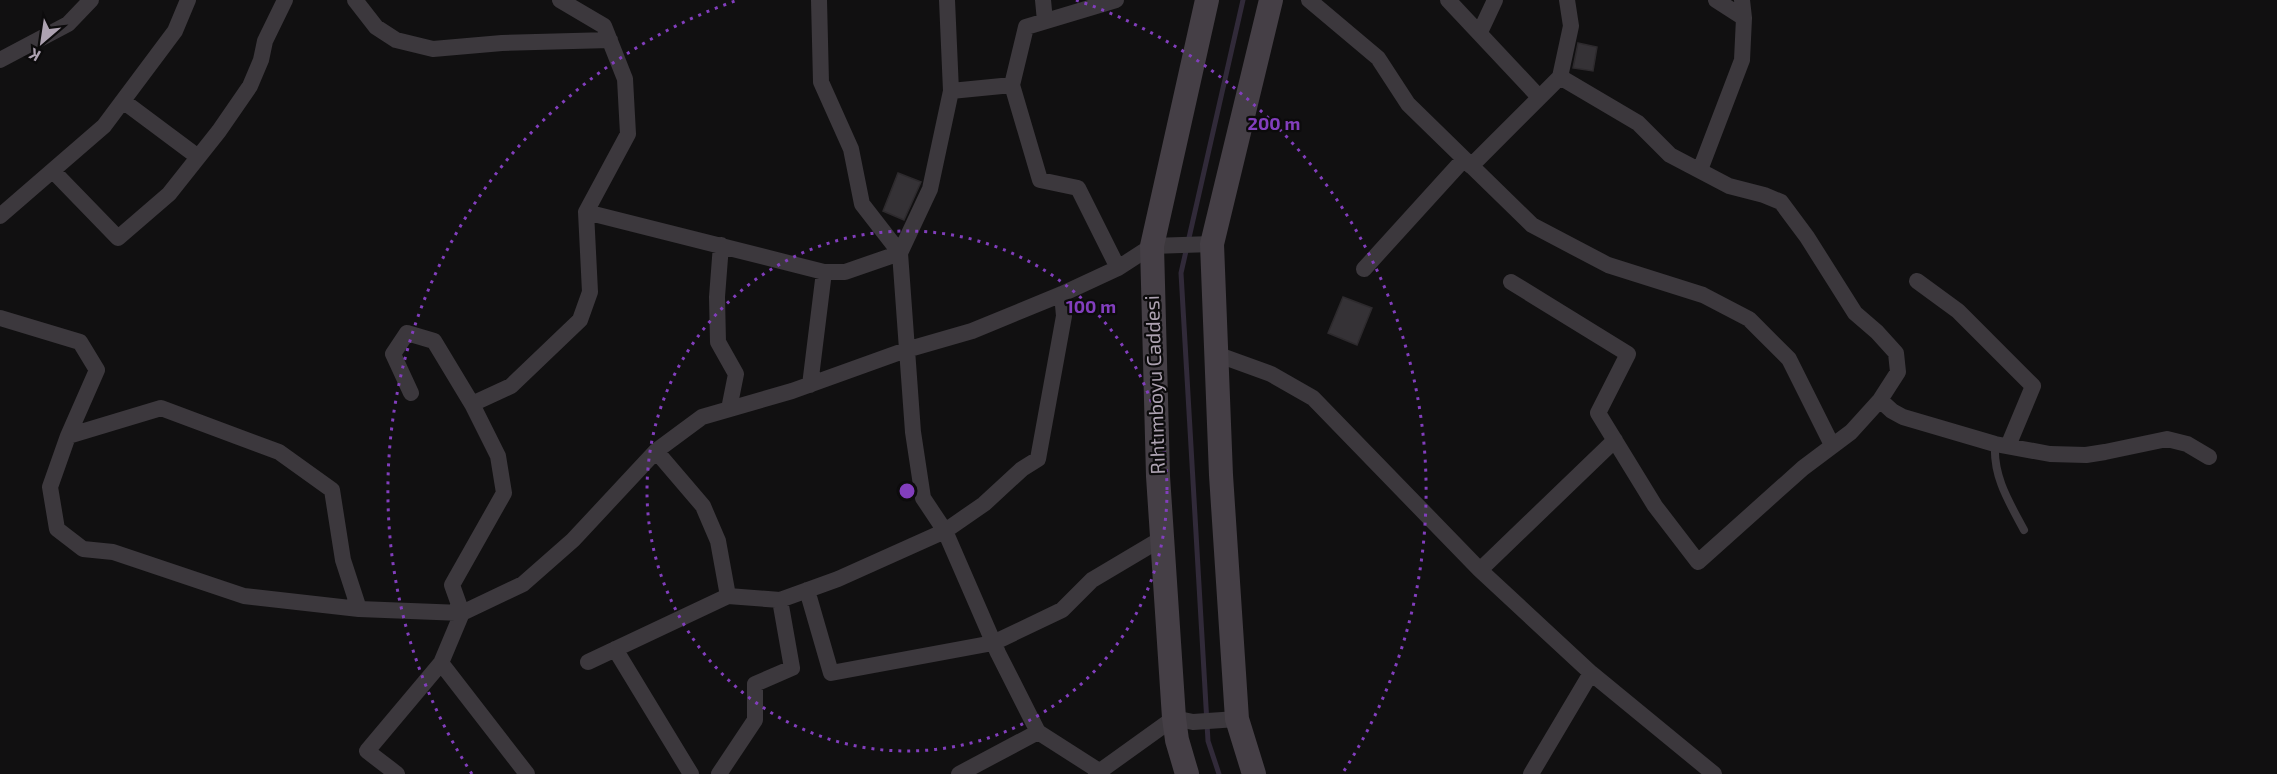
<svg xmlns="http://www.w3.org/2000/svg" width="2277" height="774" font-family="'Exo 2',sans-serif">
<rect width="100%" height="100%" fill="#111011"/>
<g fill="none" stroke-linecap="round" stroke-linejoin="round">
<path stroke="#312a39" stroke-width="5" d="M1219,774l-11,-33 -27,-468 62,-273"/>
</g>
<path fill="#353236" stroke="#2d2a2d" stroke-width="1.5" d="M1578,43l19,4 -4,24 -20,-3z
M898,173l23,9 -17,38 -21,-9z
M1343,297l29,11 -15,37 -29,-12z"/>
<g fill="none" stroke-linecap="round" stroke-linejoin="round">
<path stroke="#3c383d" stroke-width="8" d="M1995,444c-2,33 14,58 29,86"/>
<path stroke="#3c383d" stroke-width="16" d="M355,0l21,27 20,13 37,9 69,-6 108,-3
M947,0l4,91 -21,98 -30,64 13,179 10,66 22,33 53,122 40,79 61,39
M1043,0l2,21
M1116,0l-90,27 -14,58 28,95 38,8 40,80
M1309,0l69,58 30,46 124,121 76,40 95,30 46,24 40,40 43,86
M1448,0l91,97
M1716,0l28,18
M1480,32l15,-32
M0,60l68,-36 23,-24
M951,91l61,-6
M123,101l75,56
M1471,166l89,-89 11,-51 -4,-26
M1700,170l42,-110 2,-42 -2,-18
M53,171l65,67 51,-44 50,-63 31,-45 11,-26 4,-19 20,-41
M586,212l238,60h21l55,-19 -38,-49 -11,-55 -30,-67 -2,-82
M0,216l104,-90 71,-95 13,-31
M721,245l-4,52 1,45 18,32 -7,35
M1364,269l100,-110
M1917,281l41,30 75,75 -25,60
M1511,282l117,72 -30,59 57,93 43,56 105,-94 48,-36 29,-32 18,-28 -2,-19 -19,-21 -22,-19 -48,-76 -26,-35 -17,-7 -35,-9 -59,-31 -32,-32 -78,-46
M0,318l80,24 17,28 -29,66 -18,51 7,42 26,20 30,3 131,44 115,13 103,4 61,-29 50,-44 83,-89 46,-34 90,-26 114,-41 66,-19 90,-37 56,-26 34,-22 60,-2
M1216,354l55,20 42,24 167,172 111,103 123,101
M810,385l14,-113
M1880,400l12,11 11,6 92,27 55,10 36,1 19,-3 62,-13 20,5 22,13
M472,404l39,-18 69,-66 10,-28 -4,-80 42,-78 -3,-55 -21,-53 -44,-26
M68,436l93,-28 118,44 53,38 11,70 16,49
M656,451l47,55 15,35 10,55 52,4 58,-21 107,-48 39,-27 38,-35 16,-10 26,-143 -2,-22
M1480,570l135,-130
M807,590l24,83 162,-30 69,-33 30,-30 69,-41
M615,649l76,125
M588,662l140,-66
M441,663l86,111
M397,774l-30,-23 74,-88 21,-50 -10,-28 52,-92 -6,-37 -26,-52 -38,-63 -27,-8 -14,21 18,39
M719,774l36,-54v-36l37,-16 -12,-68
M959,774l79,-42
M1096,774l78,-56 19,4 44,-3
M1531,774l60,-101"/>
<path stroke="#453f46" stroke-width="24" d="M1187,774l-10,-34 -3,-22 -16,-242 -6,-230 55,-246
M1254,774l-17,-55 -16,-244 -9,-231 59,-244"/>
</g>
<g fill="none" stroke="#823ebd" stroke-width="3" stroke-dasharray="3 6">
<circle cx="907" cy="491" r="260"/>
<path d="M472 774A519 519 0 0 1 738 0M1076 0A519 519 0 0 1 1342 774"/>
</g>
<g text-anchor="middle" stroke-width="4.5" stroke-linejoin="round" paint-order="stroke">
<g font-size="20" fill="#ada2b1" stroke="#0c0b0c">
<text transform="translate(1155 385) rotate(-92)" y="7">Rıhtımboyu Caddesi</text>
</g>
</g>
<circle cx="907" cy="491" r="9" fill="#823ebd" stroke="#0c0b0c" stroke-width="3"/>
<g font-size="18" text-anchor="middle" font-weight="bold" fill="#823ebd" stroke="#0c0b0c" stroke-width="4.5" stroke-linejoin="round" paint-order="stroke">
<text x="1274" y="130">200 m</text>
<text x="1091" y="313">100 m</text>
</g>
<g transform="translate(42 42) rotate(209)" stroke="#0c0b0c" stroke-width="4.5" paint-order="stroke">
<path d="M0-4.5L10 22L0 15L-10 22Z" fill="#ada2b1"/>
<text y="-9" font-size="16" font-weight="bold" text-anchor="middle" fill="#ada2b1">K</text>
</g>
</svg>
